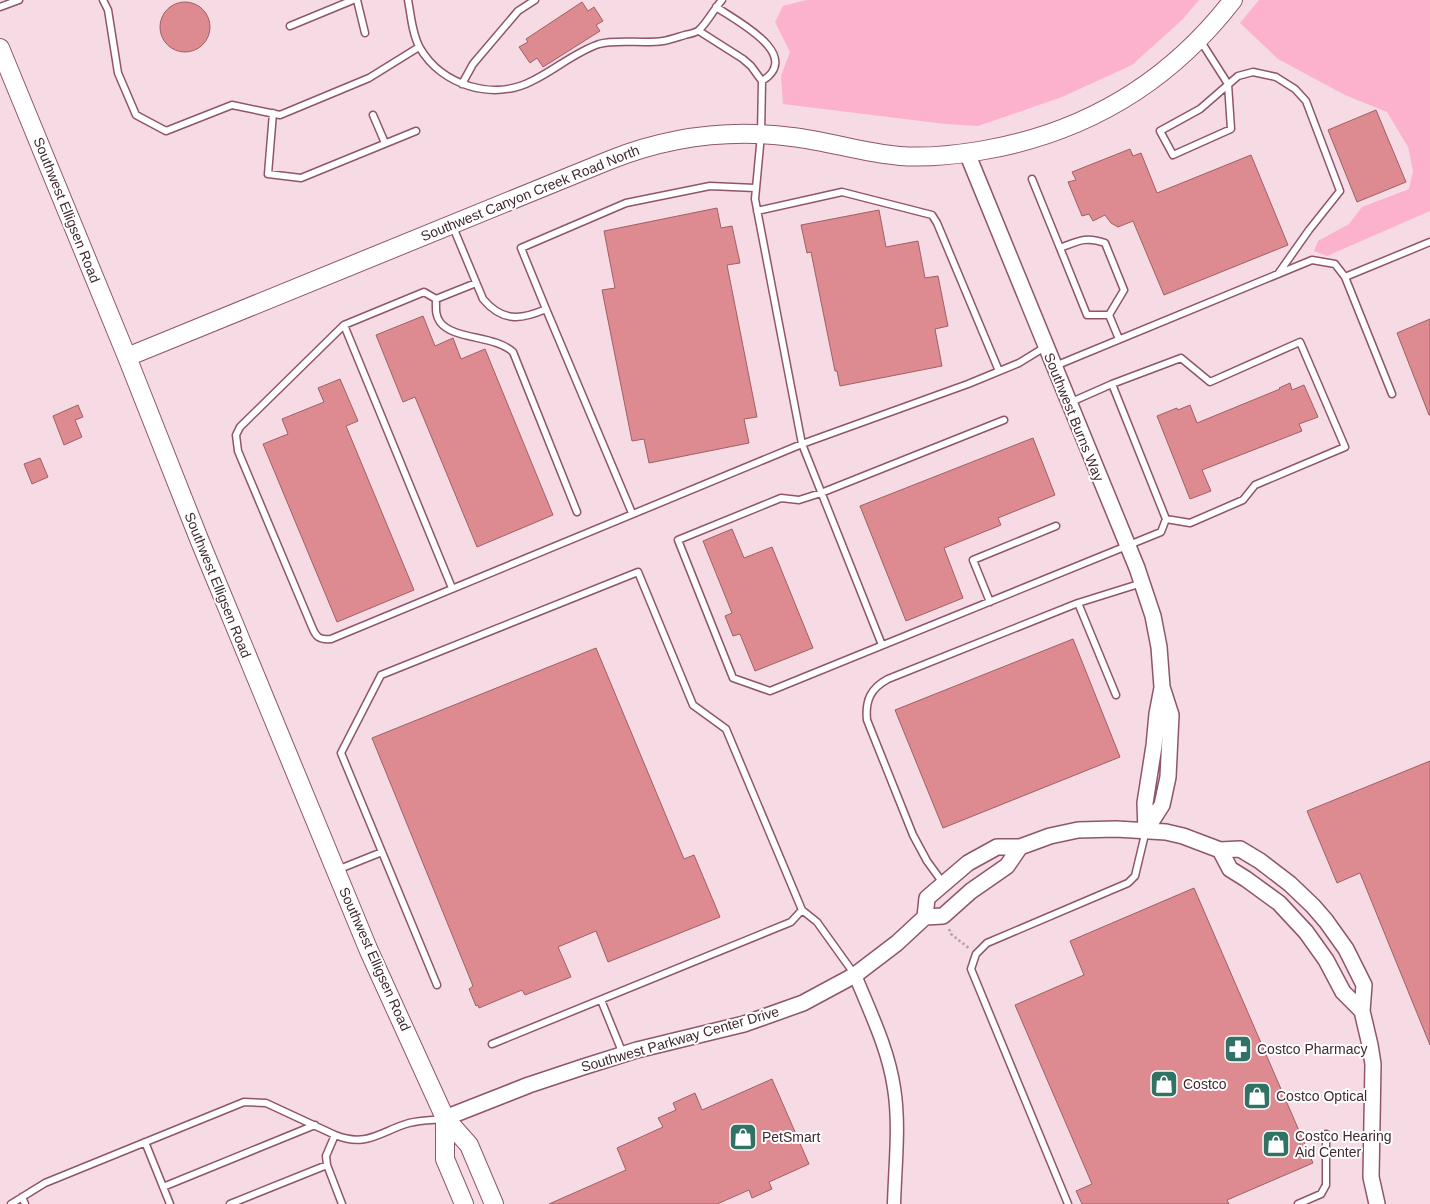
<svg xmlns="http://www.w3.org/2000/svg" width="1430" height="1204" font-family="Arial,sans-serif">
<rect width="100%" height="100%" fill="#f6dbe4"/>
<path fill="#fcb2cd" d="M807,0h392l-17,20 -50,45 -70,32 -84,29 -33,-2 -162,-20 -2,-28 9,-24 -15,-30 8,-16z
M1259,0h171v211l-103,45 -13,-5 4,-10 31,-17 13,-17 47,-18 4,-18 -5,-24 -21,-35 -42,-17 -67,-36 -38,-36z"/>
<path fill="#dd8b90" stroke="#9f6064" d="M160 27a25 25 0 1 1 50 0a25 25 0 1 1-50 0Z
M582,2l6,9 6,-4 9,14 -7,4 4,6 -57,36 -6,-9 -7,5 -11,-16 9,-5 -2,-3z
M1376,110l30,72 -49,20 -29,-72z
M1130,149l3,7 8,-3 16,40 94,-38 37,90 -124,50 -31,-74 -15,6 -7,-4 -6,-8 -12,6 -4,-7 -7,2 -14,-34 8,-2 -4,-8z
M717,208l4,20 11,-2 8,37 -13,2 30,152 -13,2 5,24 -100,20 -5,-24 -12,2 -30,-151 13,-2 -11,-57z
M879,210l7,37 32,-6 7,37 13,-2 10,50 -13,3 7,37 -102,20 -3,-15h-2l-24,-119 -4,1 -6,-28z
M423,316l12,30 18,-8 8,21 24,-10 68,166 -76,32 -62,-150 -12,5 -27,-67z
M1430,319v96h-1l-32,-82z
M340,379l18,42 -12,5 68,164 -77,32 -74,-178 25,-10 -6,-15 42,-17 -6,-14z
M1290,383l2,7 12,-5 14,32 -19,7 3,7 -100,39 9,21 -21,8 -33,-83 20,-8 1,2 12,-5 7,18 83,-34 -1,-1z
M78,405l5,12 -8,3 7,17 -18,8 -11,-29z
M1033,438l22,57 -57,23 3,7 -57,23 19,50 -57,23 -46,-115z
M40,458l8,19 -16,7 -8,-20z
M732,529l12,29 28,-11 41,101 -58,23 -15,-37 -7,2 -8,-20 7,-3 -29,-72z
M1073,639l47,118 -177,71 -48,-118z
M596,648l88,211 10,-4 26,62 -112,45 -12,-31 -38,16 13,30 -46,18 -3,-5 -43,18 -1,-3 -2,1 -7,-17 4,-3 -101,-248z
M1430,761v284l-70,-172 -23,10 -30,-72z
M1194,888l119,275 -86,37 2,4h-147l-6,-13 16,-7 -77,-179 69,-30 -14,-34z
M772,1079l37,85 -40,18 3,7 -20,9 -3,-8 -32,14h-168l77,-34 -9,-22 46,-21 -5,-9 18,-8 -3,-7 22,-10 7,17z"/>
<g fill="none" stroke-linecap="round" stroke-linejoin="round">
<g stroke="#8f556c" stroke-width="9">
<path id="service" d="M103,0l5,10 10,63 18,42 30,16 66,-26 48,10 89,-37 50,-31
M357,0l8,33
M408,0c3,15 4,34 12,48 22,38 74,53 112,33 23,-11 43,-29 67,-37 17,-5 45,0 64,-3 7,-1 15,-4 22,-6 4,-1 11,-2 14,-5 8,-7 15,-21 23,-30
M0,7l19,-7
M716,7c19,13 88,48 46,74
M290,26l63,-26
M699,31l44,28 8,7 11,15 -1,54 -6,64 47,245 80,201
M1200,40l28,44 3,45 -58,26 -13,-24 40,-22 38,-33 15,-4 23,5 19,12 11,12 34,90 -31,39 -31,44
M462,84l11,-20 45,-53 17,-11
M273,113l-5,61 33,4 115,-47
M373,115l12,28
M1032,179l28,69
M757,211l85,-19 90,23 5,8 62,148
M453,227l30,72c19,23 38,21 63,10l-25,-61 105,-45 84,-17 45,2
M1345,277l85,-35
M476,283l-40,16 -12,-7 -80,33 -104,102 -4,8 2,16 74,176c4,10 7,13 19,12l471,-195 166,-60 51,-21 26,-16
M436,299c0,9 -1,16 4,23 13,18 55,13 73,30l64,160
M546,309l86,204
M1109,315h-22l-27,-67c18,-7 26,-12 45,-5l19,47 -15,25 10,24
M344,325l108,263
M1055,366l257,-106 23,4 10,13 47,117
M1112,384l69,-26 29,24 90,-40 45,105 -90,38 -12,15 -53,23 -24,-4
M1004,420l-183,73 -22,7 -18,-2 -103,42 55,138 37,13 391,-159 5,-13 -54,-135 -43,19
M990,602l-17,-42 83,-34
M1078,603l38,92
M337,870l45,-18
M943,883l-16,-22 -14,-26 -46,-115c-2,-20 4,-32 21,-41l190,-76 64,-20
M437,985l-96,-232 40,-78 257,-103 55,133 33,24 76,181 15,12 38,53
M601,1000l22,54
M492,1044l299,-122 11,-12
M335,1135l-9,21 1,9 15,39
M145,1142l25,62
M163,1187l152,-62
M22,1197l3,7
M11,1204l34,-21 199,-81 22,1 69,32c32,13 46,-4 74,-12 11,-3 24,-3 35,-4
M230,1204l97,-39
M1068,1204l-97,-235 5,-15 11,-11 141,-60 7,-7 11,-46
M1298,1204l23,-10 5,-9v-51"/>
</g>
<g stroke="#8f556c" stroke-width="15">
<path id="minor" d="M855,975c15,37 33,73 39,113 6,37 1,78 0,116"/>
</g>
<g stroke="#8f556c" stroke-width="18">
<path id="tertiary" d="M967,153l170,415 16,48 6,31 3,40 9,28 -3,62 -6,28 -16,25
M1146,830l-1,-27 9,-57 3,-32 5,-26
M1220,850l10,19 16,10 33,24 27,29 20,28 17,32 19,19
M925,917l2,-19 41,-35 29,-16h23l30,-11 28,-6 38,-1 50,3 17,4 37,14 20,-1 20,12 30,23 23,22 13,15 20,28 18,36 -2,26 8,34 3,19 -2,113 6,27
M445,1118l84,-33 54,-18 54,-17 107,-26 59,-21 52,-28 42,-32 28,-26 18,-1 28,-25 36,-25 13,-19"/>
</g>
<g stroke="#8f556c" stroke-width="20">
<path id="secondary" d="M0,48l127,309 72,182 170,412 76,167 24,27 25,59
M127,357l483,-197c58,-23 121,-31 182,-23 36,4 71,16 108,19 26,2 54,-1 79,-5 104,-17 189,-67 254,-151
M445,1118v41l19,45"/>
</g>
<path stroke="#b99fa8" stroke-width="2.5" stroke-dasharray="2.5 2.5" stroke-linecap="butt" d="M949,929l2,5 19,15"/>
<use href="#service" stroke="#fff" stroke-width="6"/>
<use href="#minor" stroke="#fff" stroke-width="12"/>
<use href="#tertiary" stroke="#fff" stroke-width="15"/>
<use href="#secondary" stroke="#fff" stroke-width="18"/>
</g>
<defs>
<g id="pharmacy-square" transform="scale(1.4375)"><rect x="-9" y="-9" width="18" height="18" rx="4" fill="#307263" stroke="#fff"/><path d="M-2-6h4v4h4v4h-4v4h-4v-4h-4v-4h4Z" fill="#fff"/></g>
<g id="shop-square" transform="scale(1.4375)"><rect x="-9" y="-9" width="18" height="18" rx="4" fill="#307263" stroke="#fff"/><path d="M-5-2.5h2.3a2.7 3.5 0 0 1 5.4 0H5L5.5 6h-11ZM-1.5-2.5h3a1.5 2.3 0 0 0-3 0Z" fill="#fff"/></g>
</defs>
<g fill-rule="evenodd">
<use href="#pharmacy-square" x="1238" y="1049"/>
<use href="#shop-square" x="1164" y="1084"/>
<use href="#shop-square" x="1257" y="1096"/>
<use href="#shop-square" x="743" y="1137"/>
<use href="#shop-square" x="1276" y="1144"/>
</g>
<g text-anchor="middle" stroke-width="4" stroke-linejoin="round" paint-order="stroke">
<g font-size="14" fill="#412831" stroke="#fff">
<text transform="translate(530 193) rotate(-22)" y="5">Southwest Canyon Creek Road North</text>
<text transform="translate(67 210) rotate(68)" y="5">Southwest Elligsen Road</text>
<text transform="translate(1074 417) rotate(68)" y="5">Southwest Burns Way</text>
<text transform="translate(218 585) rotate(68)" y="5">Southwest Elligsen Road</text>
<text transform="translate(375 959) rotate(66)" y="5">Southwest Elligsen Road</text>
<text transform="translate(680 1039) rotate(-16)" y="5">Southwest Parkway Center Drive</text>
</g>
<g font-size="14" fill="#412831" stroke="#fff" text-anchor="start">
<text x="1257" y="1054">Costco Pharmacy</text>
<text x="1183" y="1089">Costco</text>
<text x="1276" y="1101">Costco Optical</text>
<text x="1295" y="1141">Costco Hearing<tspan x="1295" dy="16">Aid Center</tspan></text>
<text x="762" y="1142">PetSmart</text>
</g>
</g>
</svg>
